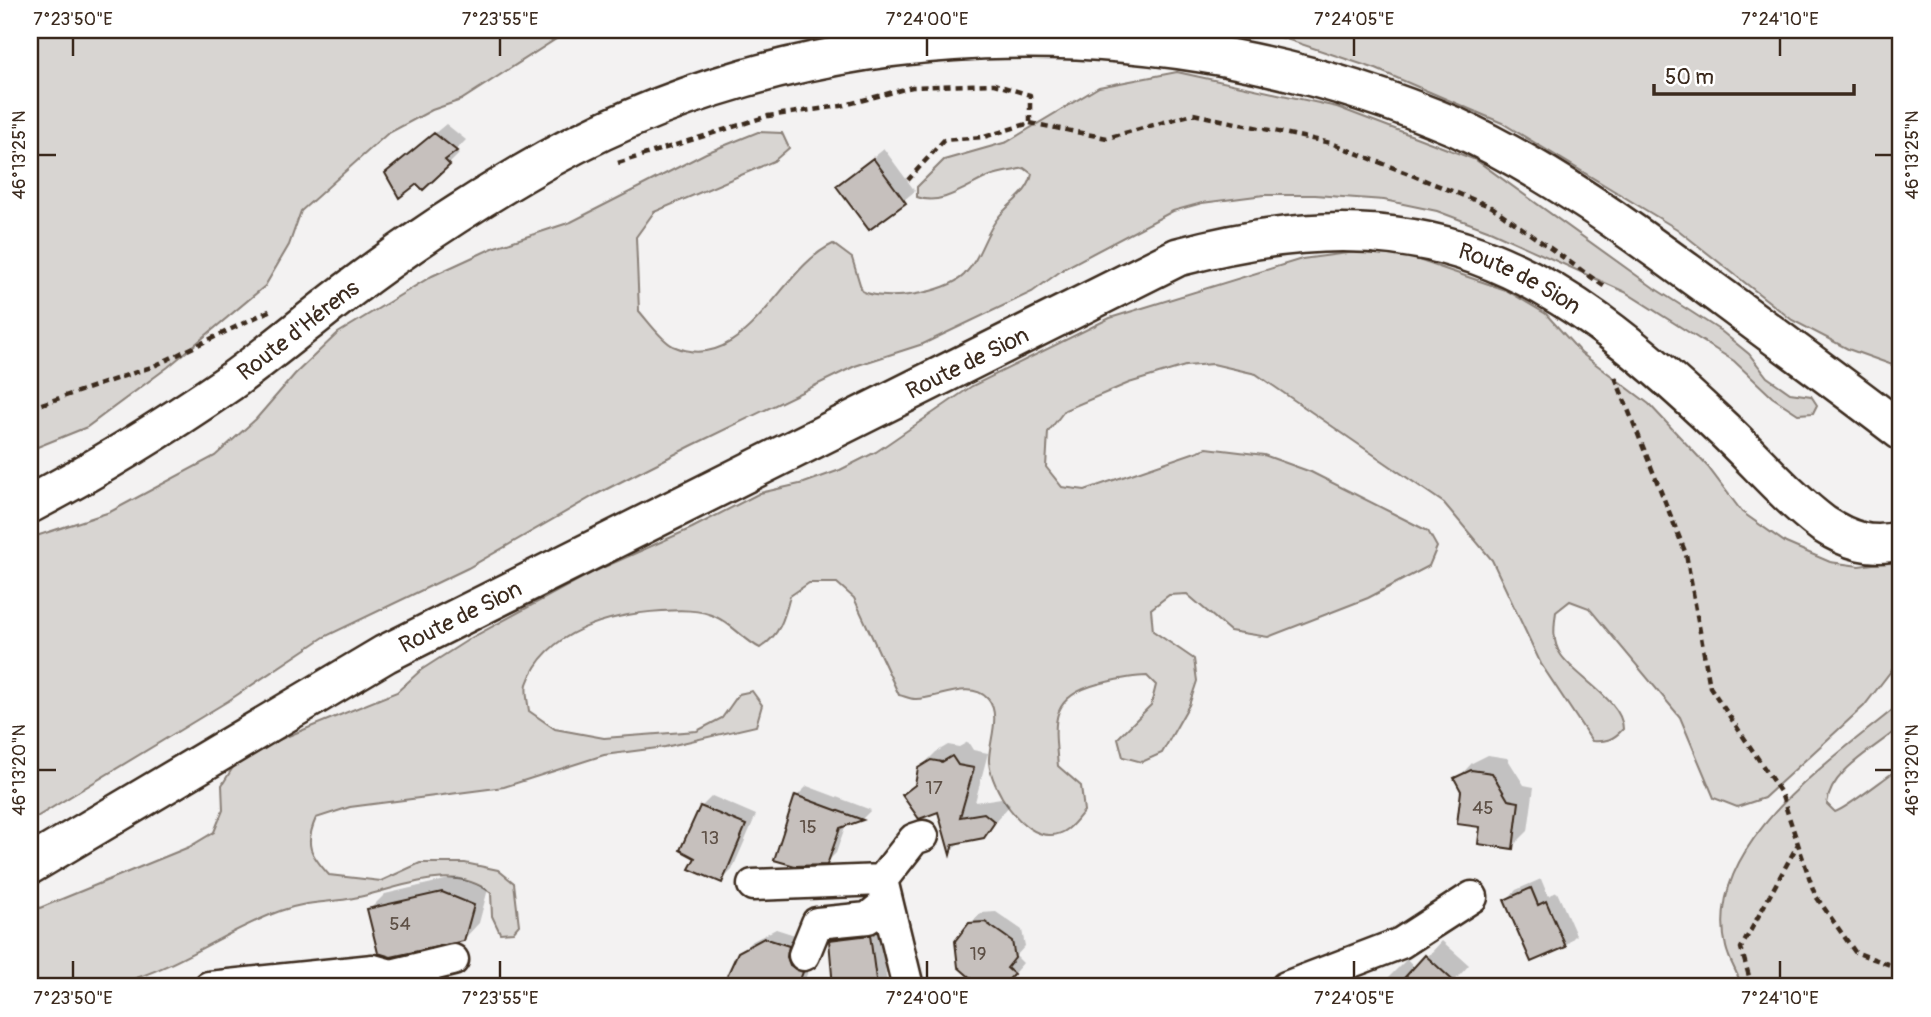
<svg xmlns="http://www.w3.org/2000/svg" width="1931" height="1017" font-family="Pangolin,sans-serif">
<rect width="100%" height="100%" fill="#f3f2f2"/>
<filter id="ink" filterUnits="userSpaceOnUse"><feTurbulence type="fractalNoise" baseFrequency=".0143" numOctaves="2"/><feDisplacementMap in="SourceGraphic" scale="14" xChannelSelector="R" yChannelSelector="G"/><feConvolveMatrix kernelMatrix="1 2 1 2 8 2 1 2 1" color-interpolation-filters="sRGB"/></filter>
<g filter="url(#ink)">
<path fill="#d8d5d2" stroke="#8a8078" stroke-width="2" d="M30,30h540l-109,70 -29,10 -45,24 -86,77 -12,34 -24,41 -97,81 -81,60 -57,23z
M1259,30h642v338l-53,-19 -56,-29 -115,-91 -175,-106 -126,-54z
M1177,72l160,35 139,53 178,128 67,43 28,23 18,23 23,16 21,3 6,9 -4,8 -15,1 -26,-17 -38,-36 -109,-69 -135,-61 -53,-20 -53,-11 -69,-5h-51l-62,8 -29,8 -108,57 -33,24 -109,52 -68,22 -164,80 -94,48 -129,74 -144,69 -96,64 -198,120v-283l80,-26 105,-56 41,-37 39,-45 43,-41 94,-57 63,-29 76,-25 135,-69 52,-21 24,1 7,15 -15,13 -120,51 -18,25 3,74c9,10 22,29 34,35 72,32 107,-79 160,-102l19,14 10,33c23,12 84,2 102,-16 17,-18 20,-39 33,-56 12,-17 31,-24 35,-45l-8,-6c-11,3 -23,4 -34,8 -22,9 -49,31 -73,21v-10l27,-27 63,-18 92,-55z
M1355,252l43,1 108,37 40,24 35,39 68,51 59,63 34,45 44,31 44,19 29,4 42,-6v98l-37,48 -100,92 -27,9 -23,-9 -34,-81 -91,-109 -19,-7 -14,11c-2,14 -4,30 5,43 15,22 62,46 62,74 -10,11 -17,13 -31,12l-51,-77 -49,-104 -48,-57 -188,-129 -43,-10 -28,2 -56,17 -64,27 -17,22 -2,35 16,20 23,3 122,-42 57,7 47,17 95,48 22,11 9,16 -8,19 -61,32 -100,39 -38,-6 -43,-37 -18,1 -18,14 2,22 41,28 3,22 -8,24 -27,48 -20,9 -19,-5 -5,-19 33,-33 5,-20 -9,-9c-17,0 -32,4 -49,8 -49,13 -44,38 -40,82l23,20 3,25c-9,11 -17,24 -33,24 -29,2 -60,-47 -62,-73 -1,-18 13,-47 -1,-63 -17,-20 -53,1 -73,0 -5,0 -11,-3 -16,-4l-45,-97 -17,-15h-28l-19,13c-6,23 -10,39 -30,52 -16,-8 -28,-24 -44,-31 -16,-8 -37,-7 -54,-6 -50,3 -116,19 -135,73 -2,7 1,19 2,27l26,18 49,9 93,-7 25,-13 17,-24 13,-3 10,14 -6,21 -91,21 -61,8 -100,32 -154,20 -34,11c-12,27 -6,36 13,57l52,6 39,-18h45l33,7 16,13 5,42 -6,7 -13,1 -8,-17 -1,-23c-41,-33 -98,-1 -143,6 -24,4 -45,3 -68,12 -55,20 -103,57 -160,72 -29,8 -61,4 -90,4v-75l159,-65 25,-15 9,-22 -1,-25 13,-21 36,-21 126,-51 24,-22 50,-32 122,-66 99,-44 68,-35 44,-10 36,-13 36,-18 96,-66 138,-68 192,-59z
M1901,703v23c-23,21 -71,44 -74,78l8,8c11,-3 52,-36 66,-45v220h-159c-4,-14 -13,-26 -16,-40 -24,-103 108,-188 175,-244z"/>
<path fill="#0003" d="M446,124l20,16 -10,10 3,4 -10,10 -32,17 -30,-8z
M884,149l31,42 -45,37 -32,-42z
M968,742l5,8 15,3 -13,49 26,-4 9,7 -27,31 -22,5 -10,10 -12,-41 -34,-15 13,-13 2,-14 16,-16 12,-7 11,2z
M1488,755l19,3 17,27 10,2 -6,44 -16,16 -30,-22 -25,-46 15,-16z
M807,786l64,24 -9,9 -16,5 -10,29 -10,10 -29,-67z
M712,796l44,19 -24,55 -11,11 -24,-24 4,-50z
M458,877l30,12 -9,34 -16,17 -94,-30 16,-16z
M1541,879l7,17 9,-4 19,43 -11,11 -59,-46 10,-10z
M996,912l26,18 3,16 -9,10 7,7 -21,24h-18l-25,-21 11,-42 11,-11z
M880,926l7,58 -2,3h-49l-5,-46 10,-11z
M776,929l22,7 14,25 -10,26h-48l-26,-10 11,-24 12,-11z
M1442,941l27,24 -20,22h-70l28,-28 9,10z"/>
<path fill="#c6c0bd" stroke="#3b2a1e" stroke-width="2" d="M434,133l23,18 -12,9 5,5 -27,25 -6,-6 -18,14 -14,-25z
M873,158l33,45 -37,27 -33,-44z
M952,756l6,9 16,3 -14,49 24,-4 11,9 -11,16 -31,6 -3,11 -12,-43 -19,7 -17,-24 13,-10 3,-17 13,-8 11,2z
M1471,770l21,3 16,27 11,2 -6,47 -35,-5 2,-17 -23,-3 4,-33 -7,-13z
M795,795l68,25 -23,8 -13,37 -32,1 -21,-6z
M700,806l46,19 -24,58 -33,-14 6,-11 -15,-8z
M1531,888l7,17 8,-4 20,46 -35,15 -27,-62z
M442,892l32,13 -10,36 -73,16 -13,-4 -11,-44z
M985,922l27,19 3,17 -8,10 7,6 -12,13h-21l-23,-20 -3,-26 14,-18z
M870,935l7,52h-44l-4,-47z
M764,938l25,8 -2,11 3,8 13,7 -6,15h-48l-23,-9 12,-26z
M1425,955l35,32h-64z"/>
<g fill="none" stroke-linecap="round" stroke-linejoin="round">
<g stroke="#3b2a1e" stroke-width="35">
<path id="minor" d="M882,880l32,-41 9,-3
M753,885l129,-5 26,107
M804,955l13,-32 51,-5 19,-16
M209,987l164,-17 18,5 62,-15
M1286,987l115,-44 71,-46"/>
</g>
<g stroke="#3b2a1e" stroke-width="42">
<g id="major">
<path id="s1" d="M30,504c69,-36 135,-77 199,-121 40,-29 78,-61 117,-91 56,-43 115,-82 176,-118 281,-168 638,-174 934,-47 97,45 181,108 267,171 59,44 120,88 178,133"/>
<path id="s2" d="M30,865l355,-211 793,-397c245,-66 371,5 545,172 34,32 63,67 100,95 25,16 49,25 78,16"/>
</g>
</g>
<path stroke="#3b2a1e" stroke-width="4.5" stroke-dasharray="7 5" stroke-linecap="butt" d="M1030,123l77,15 86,-24 138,29 161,64 116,82
M618,163l150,-47 73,-10 71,-19 82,-3 36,11v28l-46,14 -40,3 -36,40
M1615,377l71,177 24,133 71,106 34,102 40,57 46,17
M30,408l124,-42 117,-56
M1752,987l-11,-39 57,-104"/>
<use href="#minor" stroke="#fff" stroke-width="30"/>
<use href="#major" stroke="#fff" stroke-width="37"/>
</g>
</g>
<path fill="none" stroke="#3b2a1e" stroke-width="2.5" d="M73,38v18M500,38v18M927,38v18M1354,38v18M1780,38v18M38,155h18M1875,155h17M38,770h18M1875,770h17M73,961v17M500,961v17M927,961v17M1354,961v17M1780,961v17"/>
<g text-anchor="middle" stroke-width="5" stroke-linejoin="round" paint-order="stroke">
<g font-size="19" fill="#5e5046">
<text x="934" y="794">17</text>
<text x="1483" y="814">45</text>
<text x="808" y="833">15</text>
<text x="710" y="844">13</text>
<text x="400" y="930">54</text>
<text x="978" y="960">19</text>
</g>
<g font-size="23" fill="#3b2a1e" stroke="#fff">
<text dy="8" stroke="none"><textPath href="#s2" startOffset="1652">Route de Sion</textPath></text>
<text dy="8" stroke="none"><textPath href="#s1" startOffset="320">Route d'Hérens</textPath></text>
<text dy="8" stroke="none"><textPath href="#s2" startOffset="1064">Route de Sion</textPath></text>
<text dy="8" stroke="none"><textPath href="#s2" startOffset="497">Route de Sion</textPath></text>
</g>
</g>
<rect width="1931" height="1017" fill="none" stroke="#fff" stroke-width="77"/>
<path d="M1654 84v10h200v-10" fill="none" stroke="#3b2a1e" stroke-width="3.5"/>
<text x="1665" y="84" font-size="21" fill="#3b2a1e" stroke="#ffffff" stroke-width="5" paint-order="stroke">50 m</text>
<rect x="38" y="38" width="1854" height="940" fill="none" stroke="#3b2a1e" stroke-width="2.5"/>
<g font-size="18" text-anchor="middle" fill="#3b2a1e">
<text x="73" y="25">7°23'50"E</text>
<text x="500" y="25">7°23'55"E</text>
<text x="927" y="25">7°24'00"E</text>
<text x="1354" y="25">7°24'05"E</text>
<text x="1780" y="25">7°24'10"E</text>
<text transform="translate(19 155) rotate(-90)" y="6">46°13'25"N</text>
<text transform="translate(1912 155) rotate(-90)" y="6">46°13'25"N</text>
<text transform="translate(19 770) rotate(-90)" y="6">46°13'20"N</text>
<text transform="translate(1912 770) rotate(-90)" y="6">46°13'20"N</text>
<text x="73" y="1004">7°23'50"E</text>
<text x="500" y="1004">7°23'55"E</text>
<text x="927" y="1004">7°24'00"E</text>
<text x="1354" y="1004">7°24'05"E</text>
<text x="1780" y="1004">7°24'10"E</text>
</g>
</svg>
